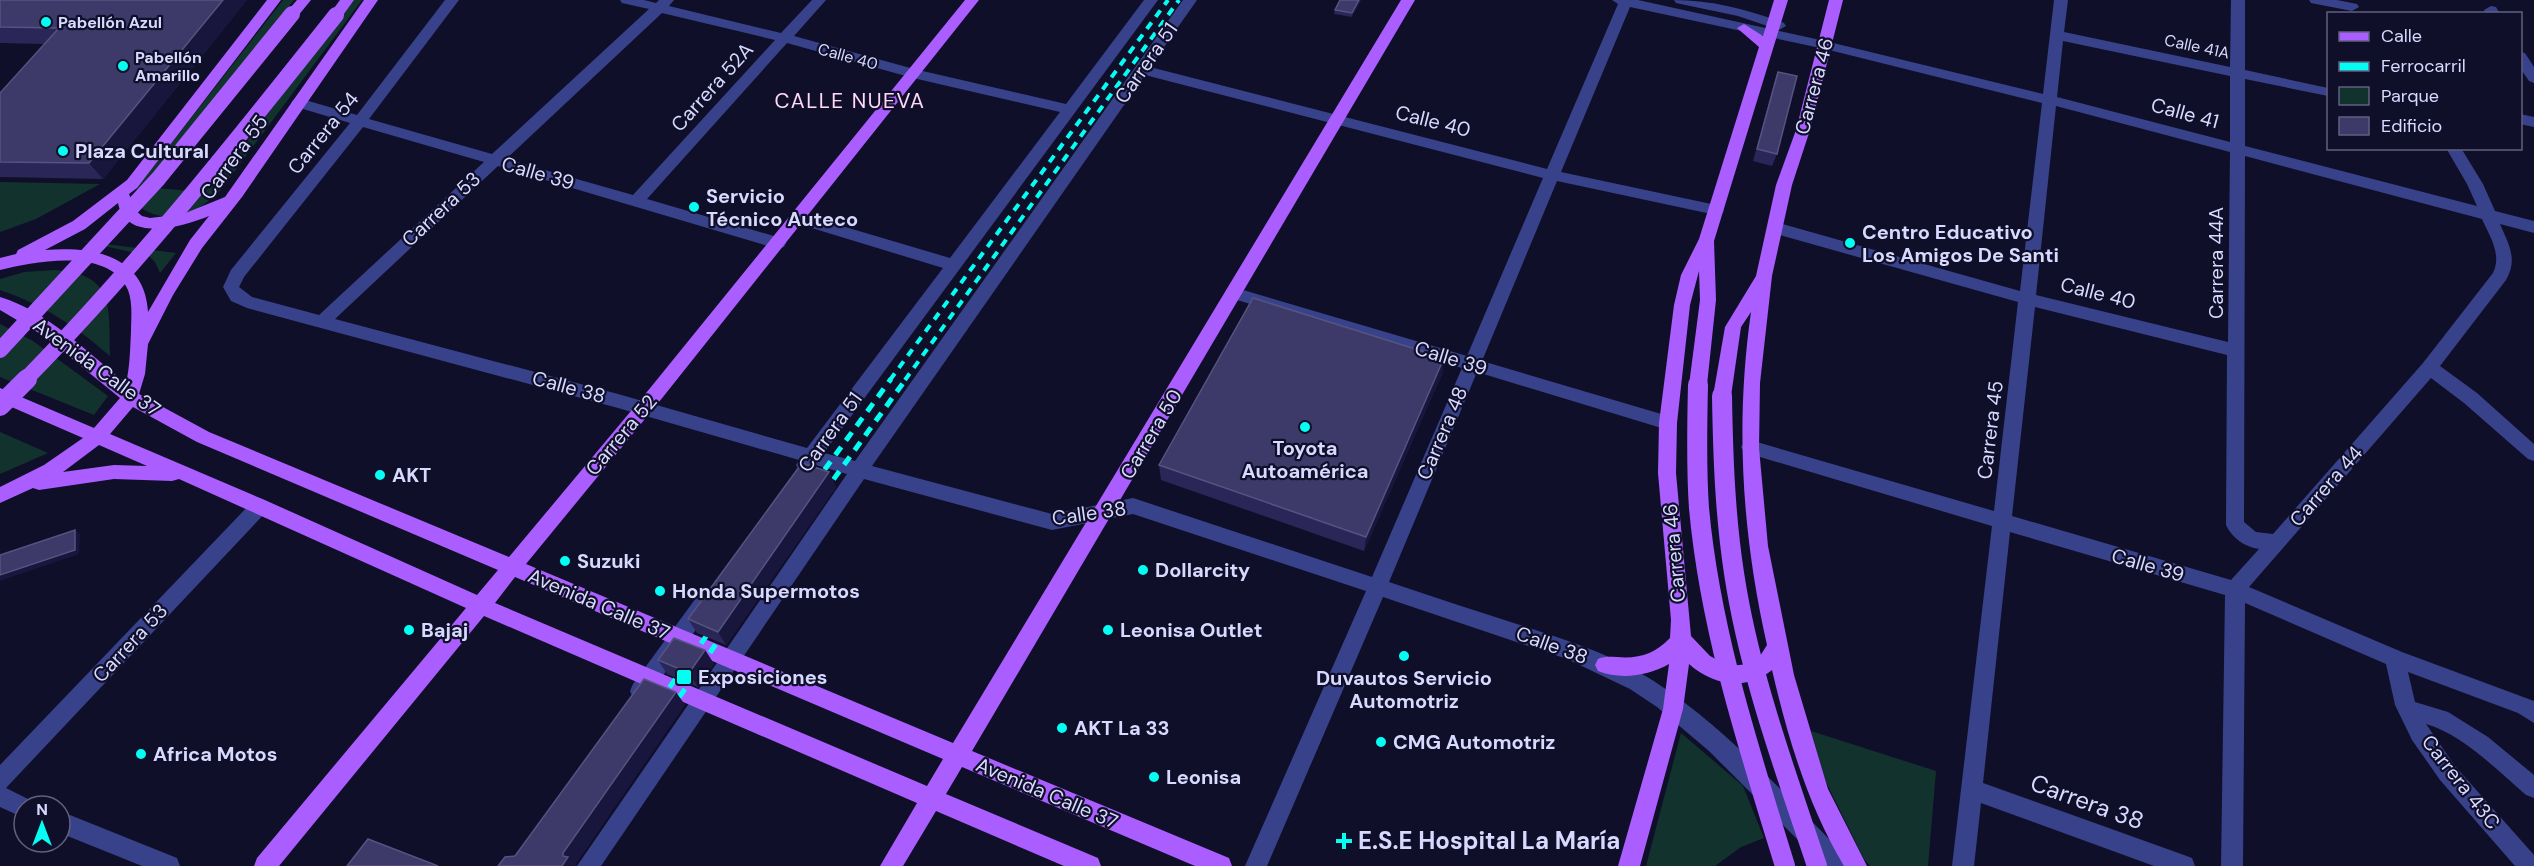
<svg xmlns="http://www.w3.org/2000/svg" width="2534" height="866" font-family="'DM Sans',sans-serif">
<rect width="100%" height="100%" fill="#100f29"/>
<path fill="#12332d" d="M283,0h11l-151,187 62,5 34,-40 115,-152h8l-142,191c-25,24 -55,37 -84,13l-1,-9 3,-9z
M0,182l100,2 -64,35 -36,13z
M82,241l94,12 -16,20 -5,-11 -6,-6z
M55,270c60,4 54,37 55,86 -33,-29 -68,-52 -110,-66v-11l24,-7z
M0,324l33,17 75,55 -14,19 -94,-38z
M0,432l48,21 -48,21z
M1811,731l125,40 -8,95h-58l-6,-7 -38,-77z
M1681,733l62,53 21,52 -23,9 -26,19h-69z"/>
<g fill="none" stroke-linecap="round" stroke-linejoin="round">
<path fill="#38428a" fill-rule="evenodd" d="M445,0h14l-90,119 123,35 157,-145 -27,-6 -2,-3h24l12,3 3,-3h15l-5,6 112,27 31,-33h14l-32,36 120,33 152,35 78,-104h14l-334,453 31,8 328,-461h14l-47,67 397,102 71,-165 -6,-4h26l187,41 218,53 11,-94h14l-4,32 166,35 1,-67h14v70l83,18v8l-83,-17v67l232,60 -10,-22 -21,-36h15l22,36 12,27 39,10v12l-34,-9c9,21 18,35 6,56l-66,86 37,27 57,51v17l-6,-2 -64,-56 -33,-25 -182,209 153,65 132,49v22l-16,-10 -110,-41 7,30 33,10 40,25 46,38v23l-8,-3c-28,-24 -64,-61 -100,-71l29,42 79,89v11h-19l-75,-86 -28,-40 -17,-35 -9,-41 -141,-61 -2,263h-22l4,-271 -215,-63 -27,251 201,72 8,3 3,8h-41l-173,-63 -7,63h-22l40,-340 -242,-72 -6,-2 -3,-5 3,-5 6,-2 244,71 24,-209 -249,-70 -2,-4 2,-4 6,-2 245,69 22,-188 -217,-54 -195,-42 -69,165 155,33 6,1 2,4 -2,4 -6,1 -159,-34 -75,180 186,55 6,2 3,5 -3,5 -6,2 -191,-58 -88,210c45,15 90,30 134,44 39,13 79,25 114,45 81,46 145,122 211,187l3,8h-27l-115,-115 -52,-44 -27,-18 -63,-30 -184,-62 -116,269h-22l121,-275 -233,-77 -81,16 -188,-51 -263,387h-24l270,-392 -31,-9c-6,7 -9,8 -17,5l-3,-5 3,-5 -181,-52 -371,-100 -16,-7 -8,-14 8,-17 119,-147 -57,-17 -2,-3 2,-3 5,-2 59,17zM662,13l113,27 -142,155 -127,-36zM2063,41l167,35v66l-173,-45zM787,43l126,35 147,34 -110,146 -152,-45 -6,1 -2,4 2,4 151,46 -136,180 -189,-54 -283,-75 163,-153 280,83 6,-2 2,-4 -2,-4 -137,-40zM1145,75l398,103 -76,178 -234,-69 -6,2 -2,4 2,4 235,71 -90,209 -239,-79 -81,16 -180,-48zM2056,106l174,46 -2,190 -192,-47zM363,127l121,35 -165,153 -67,-18 -13,-10 5,-10zM2245,156l237,63c8,18 20,35 11,54l-70,90 -150,171 -17,-2 -12,-10zM2035,307l192,48 -1,170c6,13 19,22 33,24l-28,31 -219,-64z
M1674,0c39,0 74,10 110,23l2,3 -7,4 -41,-14 -62,-13z
M2309,0h28l20,4 2,3 -7,4 -41,-8z
M2491,6l5,1 4,7h-14l-2,-4z
M2520,52l5,1 9,14v16l-5,-2 -9,-13z
M2520,114l14,3v10l-14,-3z
M260,498l7,3 2,5 -2,5 -261,277 26,13 2,5h-10v12l-24,-11v-42l253,-264z
M703,595l7,3 3,6 -3,6 -63,88 -7,2 -7,-2 -3,-7 3,-7 63,-86z
M60,811l117,47 3,8h-38l-82,-33z"/>
<path fill="#ab5eff" fill-rule="evenodd" d="M267,0h14l-144,188 -8,6 6,16 7,6 8,2 33,-4 42,-17 139,-197h14l-136,197 -40,51 -29,47 -25,49 -3,30 -6,20 70,38 300,125 142,-170 314,-387h14l-316,397 -137,167 427,179 448,-743h14l-443,751 257,107 3,8h-37l-233,-99 -16,27 152,64 3,8h-37l-128,-55 -33,55h-23l37,-63 -433,-187 -205,250h-25l3,-8 209,-250 -287,-129 -7,2 -58,-2 -75,11 -6,-2 -33,15v-16l44,-22 39,-27 -83,-36v-14l94,40 26,-30 -76,-62 -44,-26v-13c49,15 86,55 126,86 4,-17 4,-33 5,-51 0,-13 2,-29 -3,-42 -18,-43 -93,-29 -128,-20v-12l16,-4 2,-4 55,-29 54,-41zM118,203c8,40 64,24 91,13l-19,24 -42,72c-3,-57 -56,-66 -103,-62l40,-21zM133,407l64,35 301,128 -21,25 -210,-94 -157,-67zM99,445l48,21 -33,-1 -51,7zM515,577l428,182 -16,27 -432,-183z
M297,0h14l-14,17h-10l-2,-3z
M340,0h14l-13,18h-10l-2,-3z
M1774,0h14l-74,241 2,59 -9,85 -3,5 -6,2 -6,-2 -3,-5 11,-85 -1,-29 -9,34 -13,118 -1,50 15,163 19,20 19,10 20,-2 11,-8 7,-11c-25,-111 -32,-220 -16,-333l-10,15 -10,69 -3,5 -6,2 -6,-2 -3,-5 12,-69 31,-51 20,-91 20,-55 33,-130h14l-33,130 -18,55 -20,91 -12,107 -1,65 9,98 26,129 34,114 39,77h-23c-36,-60 -56,-128 -72,-196 -26,21 -58,16 -83,-6l-6,45 -43,157h-22l45,-157 6,-45c-21,12 -48,16 -71,7l-3,-6 3,-6c7,-3 12,-2 19,-2 21,2 38,-3 53,-19l1,-18 -13,-147 1,-50 15,-118 7,-30 18,-36 60,-192 -22,-19 7,-4 19,12z"/>
<path stroke="#03fff3" stroke-width="4" stroke-dasharray="8 7" stroke-linecap="butt" d="M890,380l278,-380
M905,380l274,-380"/>
<path stroke="#03fff3" stroke-width="5" stroke-dasharray="10 8" stroke-linecap="butt" d="M814,484l77,-105
M823,494l83,-115
M659,702l56,-78
M669,712l58,-84"/>
<path stroke="#ab5eff" stroke-width="16" d="M0,350l158,-171 134,-165
M25,380c112,-114 212,-240 311,-365"/>
<path stroke="#ab5eff" stroke-width="20" d="M1698,385c-1,41 -2,82 1,123 11,122 50,241 86,358
M1722,396c1,60 3,118 12,177 15,100 51,197 83,293
M0,406l27,-27"/>
</g>
<path fill="#2a2758" d="M0,0h247l-144,179 -103,-2v-84l45,-49 -45,-1z
M1340,0h21l-9,17 -18,-3 1,-4z
M1778,72l-1,82 -5,12 -19,-5 21,-77z
M1444,358l-2,16 -78,177 -203,-71 -2,-15z
M829,472l7,15 -110,158 -29,-12 -9,-14z
M705,650l9,14 -16,23 -31,-13 -9,-14z"/>
<path fill="#18163d" d="M223,0h24l-144,179 -14,-16z
M1359,0h2l-9,17v-4z
M1444,358l-2,16 -78,177 2,-14z
M829,472l7,15 -110,158 -8,-13z
M75,530l5,4 -1,20 -79,27v-6z
M705,650l9,14 -16,23 -9,-14z
M676,692l9,13 -109,159 2,2h-16l1,-13z"/>
<path fill="#3d3a6a" stroke="#555381" stroke-width="1.5" d="M0,0h223l-134,163 -89,-1v-69l59,-65 -59,-1z
M1340,0h19l-7,13 -17,-3z
M1778,72l19,4 -20,78 -20,-5z
M1253,298l191,60 -78,179 -207,-72z
M802,463l27,9 -111,160 -30,-13z
M75,530v20l-75,25v-20z
M674,638l31,12 -16,23 -31,-13z
M644,679l32,13 -113,161v3l5,1 -6,9h-64l7,-9 10,-1z
M368,839l70,27h-91z"/>
<g fill="#03fff3" stroke="#100f29" stroke-width="2">
<circle cx="46" cy="22" r="6"/>
<circle cx="123" cy="66" r="6"/>
<circle cx="63" cy="151" r="6"/>
<circle cx="694" cy="207" r="6"/>
<circle cx="1850" cy="243" r="6"/>
<circle cx="1305" cy="427" r="6"/>
<circle cx="380" cy="475" r="6"/>
<circle cx="565" cy="561" r="6"/>
<circle cx="1143" cy="570" r="6"/>
<circle cx="660" cy="591" r="6"/>
<circle cx="409" cy="630" r="6"/>
<circle cx="1108" cy="630" r="6"/>
<circle cx="1404" cy="656" r="6"/>
<rect x="676" y="669" width="16" height="16" rx="3"/>
<circle cx="1062" cy="728" r="6"/>
<circle cx="1381" cy="742" r="6"/>
<circle cx="141" cy="754" r="6"/>
<circle cx="1154" cy="777" r="6"/>
<path d="M1341 832h6v6h6v6h-6v6h-6v-6h-6v-6h6z"/>
</g>
<g text-anchor="middle" stroke-width="4.5" stroke-linejoin="round" paint-order="stroke">
<g font-size="16" font-weight="bold" fill="#d7d9ff" stroke="#100f29" text-anchor="start">
<text x="58" y="28">Pabellón Azul</text>
<text x="135" y="63">Pabellón<tspan x="135" dy="18">Amarillo</tspan></text>
</g>
<g font-size="16" fill="#d7d9ff" stroke="#100f29">
<text transform="translate(2197 46) rotate(12)" y="6">Calle 41A</text>
<text transform="translate(848 56) rotate(15)" y="6">Calle 40</text>
</g>
<g font-size="20" fill="#d7d9ff" stroke="#100f29">
<text transform="translate(1146 63) rotate(-55)" y="7">Carrera 51</text>
<text transform="translate(1814 86) rotate(-75)" y="7">Carrera 46</text>
<text transform="translate(712 87) rotate(-48)" y="7">Carrera 52A</text>
<text transform="translate(2185 113) rotate(15)" y="7">Calle 41</text>
<text transform="translate(1433 121) rotate(14)" y="7">Calle 40</text>
<text transform="translate(323 133) rotate(-51)" y="7">Carrera 54</text>
<text transform="translate(234 157) rotate(-54)" y="7">Carrera 55</text>
<text transform="translate(538 173) rotate(16)" y="7">Calle 39</text>
<text transform="translate(441 209) rotate(-43)" y="7">Carrera 53</text>
<text transform="translate(2216 263) rotate(-90)" y="7">Carrera 44A</text>
<text transform="translate(2098 293) rotate(14)" y="7">Calle 40</text>
<text transform="translate(1451 358) rotate(17)" y="7">Calle 39</text>
<text transform="translate(97 367) rotate(36)" y="7">Avenida Calle 37</text>
<text transform="translate(569 387) rotate(15)" y="7">Calle 38</text>
<text transform="translate(1990 430) rotate(-83)" y="7">Carrera 45</text>
<text transform="translate(830 432) rotate(-54)" y="7">Carrera 51</text>
<text transform="translate(1442 433) rotate(-67)" y="7">Carrera 48</text>
<text transform="translate(1151 434) rotate(-59)" y="7">Carrera 50</text>
<text transform="translate(621 435) rotate(-50)" y="7">Carrera 52</text>
<text transform="translate(2326 486) rotate(-49)" y="7">Carrera 44</text>
<text transform="translate(1089 513) rotate(-8)" y="7">Calle 38</text>
<text transform="translate(1674 553) rotate(-95)" y="7">Carrera 46</text>
<text transform="translate(2148 565) rotate(16)" y="7">Calle 39</text>
<text transform="translate(599 604) rotate(23)" y="7">Avenida Calle 37</text>
<text transform="translate(130 643) rotate(-47)" y="7">Carrera 53</text>
<text transform="translate(1552 645) rotate(20)" y="7">Calle 38</text>
<text transform="translate(2461 782) rotate(52)" y="7">Carrera 43C</text>
<text transform="translate(1047 793) rotate(23)" y="7">Avenida Calle 37</text>
</g>
<g font-size="20" font-weight="bold" fill="#d7d9ff" stroke="#100f29" text-anchor="start">
<text x="75" y="158">Plaza Cultural</text>
<text x="706" y="203">Servicio<tspan x="706" dy="23">Técnico Auteco</tspan></text>
<text x="1862" y="239">Centro Educativo<tspan x="1862" dy="23">Los Amigos De Santi</tspan></text>
<text x="1305" y="455" text-anchor="middle">Toyota<tspan x="1305" dy="23">Autoamérica</tspan></text>
<text x="392" y="482">AKT</text>
<text x="577" y="568">Suzuki</text>
<text x="1155" y="577">Dollarcity</text>
<text x="672" y="598">Honda Supermotos</text>
<text x="421" y="637">Bajaj</text>
<text x="1120" y="637">Leonisa Outlet</text>
<text x="698" y="684">Exposiciones</text>
<text x="1404" y="685" text-anchor="middle">Duvautos Servicio<tspan x="1404" dy="23">Automotriz</tspan></text>
<text x="1074" y="735">AKT La 33</text>
<text x="1393" y="749">CMG Automotriz</text>
<text x="153" y="761">Africa Motos</text>
<text x="1166" y="784">Leonisa</text>
</g>
<g font-size="21" letter-spacing="1.5" fill="#ffd9f7" stroke="#100f29">
<text x="850" y="108">CALLE NUEVA</text>
</g>
<g font-size="24" fill="#d7d9ff" stroke="#100f29">
<text transform="translate(2087 802) rotate(20)" y="8">Carrera 38</text>
</g>
<g font-size="24" font-weight="bold" fill="#d7d9ff" stroke="#100f29" text-anchor="start">
<text x="1358" y="849">E.S.E Hospital La María</text>
</g>
</g>
<rect x="2327" y="12" width="195" height="138" fill="#100f29" stroke="#60607f" stroke-width="1.5"/>
<rect x="2339" y="32" width="30" height="9" fill="#ab5eff" stroke="#60607f" stroke-width="1.5"/>
<text x="2381" y="42" font-size="18" fill="#d7d9ff">Calle</text>
<rect x="2339" y="62" width="30" height="9" fill="#03fff3" stroke="#60607f" stroke-width="1.5"/>
<text x="2381" y="72" font-size="18" fill="#d7d9ff">Ferrocarril</text>
<rect x="2339" y="87" width="30" height="18" fill="#12332d" stroke="#60607f" stroke-width="1.5"/>
<text x="2381" y="102" font-size="18" fill="#d7d9ff">Parque</text>
<rect x="2339" y="117" width="30" height="18" fill="#3d3a6a" stroke="#60607f" stroke-width="1.5"/>
<text x="2381" y="132" font-size="18" fill="#d7d9ff">Edificio</text>
<g transform="translate(42 824)"><circle r="28" fill="#100f29" stroke="#60607f" stroke-width="1.5"/>
<path d="M0-4.5L10 22L0 15L-10 22Z" fill="#03fff3"/>
<text y="-9" font-size="16" font-weight="bold" text-anchor="middle" fill="#d7d9ff">N</text>
</g>
</svg>
